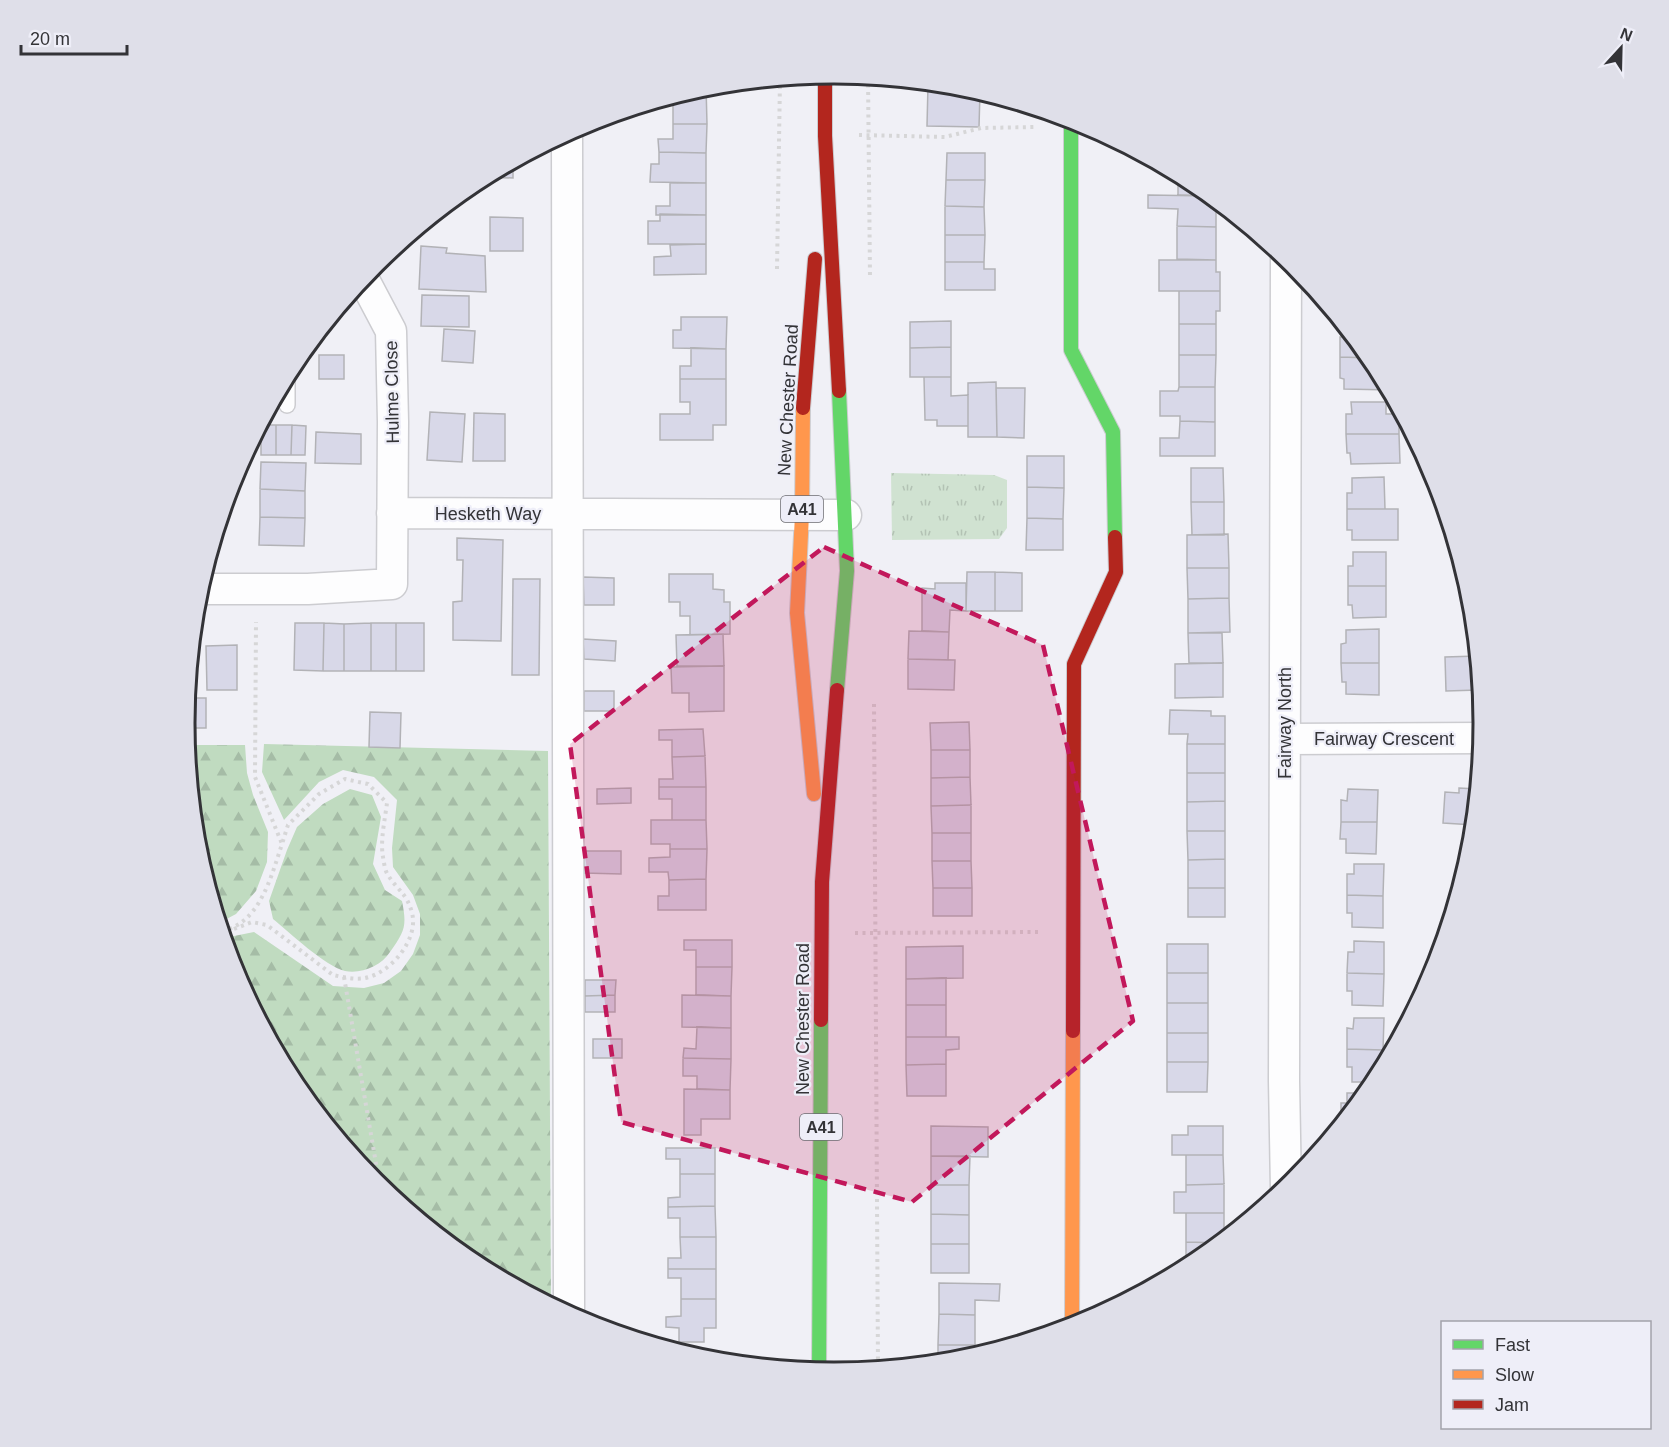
<svg xmlns="http://www.w3.org/2000/svg" width="1669" height="1447" font-family="Helvetica,sans-serif">
<defs>
<pattern id="grass-tufts" width="24" height="20" patternUnits="userSpaceOnUse" patternTransform="scale(1.5)"><rect width="24" height="20" fill="#d0e2d1"/><path d="M3 7l-1-3M5 7V3M7 7l1-3M15 17l-1-3M17 17v-4M19 17l1-3" fill="none" stroke="#b3c2b4"/></pattern>
<pattern id="forest-firs" width="22" height="20" patternUnits="userSpaceOnUse" patternTransform="scale(1.5)"><rect width="22" height="20" fill="#c0dbc0"/><path d="M5 1l3.5 6h-7zM16 11l3.5 6h-7z" fill="#a5bca6"/></pattern>
</defs>
<rect width="100%" height="100%" fill="#f0f0f6"/>
<path fill="url(#grass-tufts)" d="M891,473l103,2 13,5v48l-8,11 -107,1z"/>
<path fill="url(#forest-firs)" d="M264,744l284,7 3,554 -78,-41 -98,-81 -81,-99 -60,-112 -10,-34 30,-6 79,54 31,2 20,-5 17,-12 12,-17 7,-19v-21l-7,-19 -20,-28 -1,-19 5,-48 -23,-23 -31,-7 -24,12 -35,38 -22,-48z
M190,745h55l2,28 6,22 15,37 -1,30 -11,29 -20,23 -17,9 -22,-73 -8,-77z
M350,789l22,6 9,22 -8,47 12,26 17,11c5,25 3,30 -12,51 -9,14 -28,22 -45,19 -20,-5 -55,-38 -72,-52l-4,-18 18,-51 10,-23 26,-23z"/>
<path fill="#d8d8e8" stroke="#b2b2b6" stroke-width="1.5" d="M928,83l28,3 -28,-1z
M928,85l34,1 18,6 -1,35 -52,-1z
M706,86l1,38h-34v-27z
M673,124h34l-1,29 -47,-1 -1,-13h15z
M659,152l47,1v30l-56,-1 1,-18h8z
M947,153h38v27h-39z
M513,162v16l-29,-1z
M1178,174l18,9 15,13 -33,-1z
M946,180h39l-1,27 -39,-1z
M670,183h36v32h-50v-9h14z
M1148,195l63,1v12h5v19l-39,-1 1,-17 -30,-1z
M945,206l39,1 1,28h-40z
M660,214l46,1v29h-58v-23h12z
M490,217l33,1v33h-33z
M1177,226l39,1v33l-39,-1z
M945,235h40l-1,27h-39z
M706,244v30l-52,1v-18l17,-1 -1,-11z
M421,246l26,2 -1,5 39,3 1,36 -67,-3z
M1159,260h57v12h4v19h-61z
M945,262h39v7h11v21h-50z
M1179,291h41v20h-4v13h-37z
M422,295l47,1v31l-48,-1z
M681,317h46l-1,32 -53,-1v-18h8z
M951,321v26l-41,1v-26z
M1179,324h37v31h-37z
M1344,325l27,33 -31,-1v-20h4z
M444,329l31,2 -2,32 -31,-2z
M951,347v30h-41v-29z
M691,348l35,1v30h-46v-13h11z
M319,355h25v24h-25z
M1179,355h37l-1,32h-36z
M1340,357l31,1 6,8v6h3l10,18 -46,-1v-10l-4,-1z
M924,377h27v19l17,-1v31h-31v-6h-12z
M680,379h46v46h-13v15h-53v-26h30v-12h-10z
M996,382l1,55h-29v-54z
M1179,387h36v35l-35,-1v-5h-20v-25h18z
M996,388h29l-1,50 -27,-1z
M1351,402h35v12h13v20h-53v-20h6z
M430,412l35,2 -3,48 -35,-2z
M474,413l31,1v47h-32z
M1180,421l35,1v34h-55v-18h19z
M261,425h15v30h-15z
M276,425h16l-1,30h-15z
M292,425l14,1 -1,29h-14z
M316,432l45,2v30l-46,-1z
M1346,434h53l1,29 -49,1 -1,-11h-3z
M1027,456h37v32l-37,-1z
M261,462l45,1 -1,28 -45,-2z
M1191,468h32l1,34h-33z
M1384,477l1,32h-38v-16h5v-15z
M1027,487l37,1 -1,31 -36,-1z
M260,489l45,2v27l-45,-1z
M1191,502h33v33h-32z
M1347,509h51v31h-46v-10h-5z
M260,517l45,1 -1,28 -45,-1z
M1027,518l36,1v31h-37z
M1228,534l1,34h-42v-33z
M457,538l46,2 -2,101 -48,-1v-38l9,-1 1,-41h-6z
M1353,552h33v34h-38v-20h5z
M1187,568h42v30l-41,1z
M967,572h28v39h-29z
M995,572l27,1v38h-27z
M669,574h44v15l11,1v12h6v32l-40,1v-19h-10v-14h-11z
M583,577l31,1v27h-30z
M513,579h27l-1,96h-27z
M935,583h31v28l-16,-1 -1,22 -27,-1v-43l13,1z
M1348,586h38v31l-33,1 -1,-13h-4z
M1229,598l1,34 -42,1v-34z
M295,623h29l-1,48 -29,-1z
M324,623l20,1v47h-21z
M371,623v48h-27v-47z
M371,623h25v48h-25z
M396,623h28v48h-28z
M1379,629v34h-38v-19l5,-1v-13z
M909,631l40,1 -1,28 -40,-1z
M1188,633h34l1,30h-34z
M723,634l1,32h-47l-1,-31z
M583,639l33,2 -1,20 -31,-2z
M237,645v45h-30l-1,-44z
M1477,656l1,34 -32,1 -1,-34z
M1477,656h1l3,34h-3z
M908,659l47,1 -1,30 -46,-1z
M1223,663v34l-48,1v-34z
M1341,663h38v32l-33,-1v-12h-4z
M724,666v45l-35,1v-19h-17l-1,-26z
M584,691h30v20h-30z
M187,698h4v30h-6z
M191,698h15v30h-15z
M1170,710l41,1v5h14v28h-38l1,-10h-19z
M370,712l31,1 -1,35 -31,-1z
M969,722l1,28h-39l-1,-27z
M703,729l2,27 -33,1v-17h-13v-10z
M1187,744h38v29h-38z
M931,750h39v27l-39,1z
M705,756l1,31h-47v-8h14l-1,-22z
M1187,773h38v28l-38,1z
M970,777l1,28 -40,1v-28z
M659,787h47v33h-34v-21h-13z
M631,788v15l-34,1v-15z
M1459,788l18,1 -3,36 -31,-2 2,-31 14,1z
M1348,789l30,1 -1,32h-36v-22l6,1z
M1225,801v30h-38v-29z
M971,805v28h-39l-1,-27z
M651,820h55l1,29h-37v-5h-19z
M1341,822h36l-1,32 -30,-1v-14h-6z
M1187,831h38v28l-37,1z
M932,833h39v28h-39z
M670,849h37l-1,30 -37,1 -1,-8h-19v-14l21,-1z
M584,851h37v23l-37,-1z
M1225,859v29h-37v-28z
M932,861h39l1,27h-39z
M1354,864h30l-1,32 -36,-1v-21h7z
M706,879v31h-48v-14h11v-16z
M933,888h39v28h-39z
M1188,888h37v29h-37z
M1347,895l36,1v32l-31,-1v-14h-5z
M684,940h48v27h-36v-17h-12z
M1354,941l30,1v32l-37,-1 1,-21h6z
M1167,944h41v29h-41z
M963,946v32l-57,1v-32z
M696,967h36l-1,29 -35,-1z
M1167,973h41v30h-41z
M1347,973l37,1 -1,32 -31,-1v-14h-5z
M946,978v27h-40v-26z
M585,980h31l-1,15 -30,1z
M615,995v17h-30v-16z
M682,995l49,1v32l-49,-1z
M1167,1003h41v30h-41z
M906,1005h40v32h-40z
M1354,1018h30l-1,32 -36,-1v-21l6,1z
M697,1027l34,1v31l-48,-1 1,-10 12,1z
M1167,1033h41v29h-41z
M906,1037h53v12l-13,1v14l-40,1z
M593,1039h29v19h-29z
M1347,1049l36,1v20l-7,12h-24v-15h-5z
M683,1058l48,1 -1,31 -33,-1v-13h-14z
M1167,1062h41l-1,30h-40z
M946,1064v32h-39l-1,-31z
M684,1089l46,1v29h-29v16h-17z
M1347,1093h21l-27,31v-21h6z
M931,1126l57,1v30l-57,-1z
M1188,1126h35v29h-51v-20h16z
M666,1148h49v26h-35v-15h-14z
M1186,1155h37l1,29 -38,1z
M931,1156h39l-1,29h-38z
M680,1174h35v32l-47,1v-9l12,-1z
M1224,1184v29h-50v-21h12v-7z
M931,1185h38v30l-38,-1z
M715,1206l1,31h-36v-19h-12v-11z
M1186,1213h38v28l-2,2 -36,-1z
M931,1214l38,1v29h-38z
M680,1237h36v32h-48v-11h13z
M1186,1242l36,1 -27,21 -9,5z
M931,1244h38v29h-38z
M668,1269h48v30h-35v-21h-13z
M939,1283l61,1 -1,17 -24,-1v15l-36,-1z
M681,1299h35v29h-12v14h-25v-14l-13,-1v-10l15,-1z
M939,1314l36,1v30h-37z
M586,1322l27,1v9l-27,-8z
M938,1345h37v12l-14,4 -23,2z
M733,1354v9l-26,-2 -18,-6z"/>
<g fill="none" stroke-linecap="round" stroke-linejoin="round">
<g stroke="#ccccd0" stroke-width="18">
<path id="lane" d="M287,376v29"/>
</g>
<g stroke="#ccccd0" stroke-width="33">
<path id="street" d="M567,133l2,1182
M1286,257l-2,824 2,109
M392,513l454,2
M199,589h109l84,-5 1,-162 -2,-91 -28,-53
M1286,739l197,-1"/>
</g>
<g stroke="#ccccd0" stroke-width="16">
<path id="fast" d="M1071,119v231l42,82 2,105
M837,690l10,-119 -8,-180
M819,1372l2,-352"/>
</g>
<g stroke="#ccccd0" stroke-width="16">
<path id="slow" d="M803,408l-1,107 -5,98 17,181
M1072,1328l1,-297"/>
</g>
<g stroke="#ccccd0" stroke-width="16">
<path id="jam" d="M825,74v62l14,255
M803,408l12,-149
M821,1020l1,-138 15,-192
M1073,1031l1,-367 42,-92 -1,-35"/>
</g>
<path stroke="#d6d6d7" stroke-width="4" stroke-dasharray="3 4.5" stroke-linecap="butt" d="M868,77l2,200
M859,135l86,2 36,-9 55,-1
M777,269l3,-190
M874,704l4,665
M234,929l18,-7 15,3 66,50c10,2 22,5 32,3 26,-5 54,-39 47,-65 -5,-20 -15,-23 -24,-38 -3,-4 -4,-12 -5,-18 -3,-16 2,-38 4,-54l-19,-19 -23,-5 -26,15 -31,31 -6,19
M222,931c38,-8 49,-54 60,-87l-27,-67 1,-155
M855,933l185,-1
M344,977l36,210"/>
<use href="#lane" stroke="#fdfdfe" stroke-width="15"/>
<use href="#street" stroke="#fdfdfe" stroke-width="30"/>
<use href="#fast" stroke="#63d668" stroke-width="14"/>
<use href="#slow" stroke="#ff974d" stroke-width="14"/>
<use href="#jam" stroke="#b3261e" stroke-width="14"/>
</g>
<path fill="#c2185b" fill-opacity="0.2" stroke="#c2185b" stroke-width="4.5" stroke-dasharray="12 8" stroke-linejoin="round" d="M824,547l219,98 90,376 -221,181 -291,-80 -51,-378z"/>
<g text-anchor="middle" stroke-width="4.5" stroke-linejoin="round" paint-order="stroke">
<g fill="#eeeef8" stroke="#6b6b71" stroke-width="1.5">
<rect x="781" y="496" width="42" height="26" rx="4.5"/>
<rect x="800" y="1114" width="42" height="26" rx="4.5"/>
</g>
<g font-size="16" font-weight="bold" fill="#333337">
<text x="802" y="515">A41</text>
<text x="821" y="1133">A41</text>
</g>
<g font-size="18" fill="#333337" stroke="#eeeef8">
<text transform="translate(392 392) rotate(-91)" y="6">Hulme Close</text>
<text transform="translate(788 400) rotate(-87)" y="6">New Chester Road</text>
<text x="488" y="520">Hesketh Way</text>
<text transform="translate(1285 723) rotate(-90)" y="6">Fairway North</text>
<text x="1384" y="745">Fairway Crescent</text>
<text transform="translate(803 1019) rotate(-90)" y="6">New Chester Road</text>
</g>
</g>
<path d="M0 0H1669V1447H0ZM195 723a639 639 0 1 1 1278 0a639 639 0 1 1-1278 0Z" fill="#dfdfe9" fill-rule="evenodd"/>
<path fill="none" stroke="#333337" stroke-width="3" d="M195 723a639 639 0 1 1 1278 0a639 639 0 1 1-1278 0Z"/>
<rect x="1441" y="1321" width="210" height="108" fill="#eeeef8" stroke="#a3a3ab" stroke-width="1.5"/>
<rect x="1453" y="1340" width="30" height="9" fill="#63d668" stroke="#a3a3ab" stroke-width="1.5"/>
<text x="1495" y="1351" font-size="18" fill="#333337">Fast</text>
<rect x="1453" y="1370" width="30" height="9" fill="#ff974d" stroke="#a3a3ab" stroke-width="1.5"/>
<text x="1495" y="1381" font-size="18" fill="#333337">Slow</text>
<rect x="1453" y="1400" width="30" height="9" fill="#b3261e" stroke="#a3a3ab" stroke-width="1.5"/>
<text x="1495" y="1411" font-size="18" fill="#333337">Jam</text>
<g transform="translate(1621 48) rotate(22)" stroke="#eeeef8" stroke-width="4.5" paint-order="stroke">
<path d="M0-4.5L10 22L0 15L-10 22Z" fill="#333337"/>
<text y="-9" font-size="16" font-weight="bold" text-anchor="middle" fill="#333337">N</text>
</g>
<path d="M21 45v9h106v-9" fill="none" stroke="#333337" stroke-width="3"/>
<text x="30" y="45" font-size="18" fill="#333337" stroke="#eeeef8" stroke-width="4.5" paint-order="stroke">20 m</text>
</svg>
